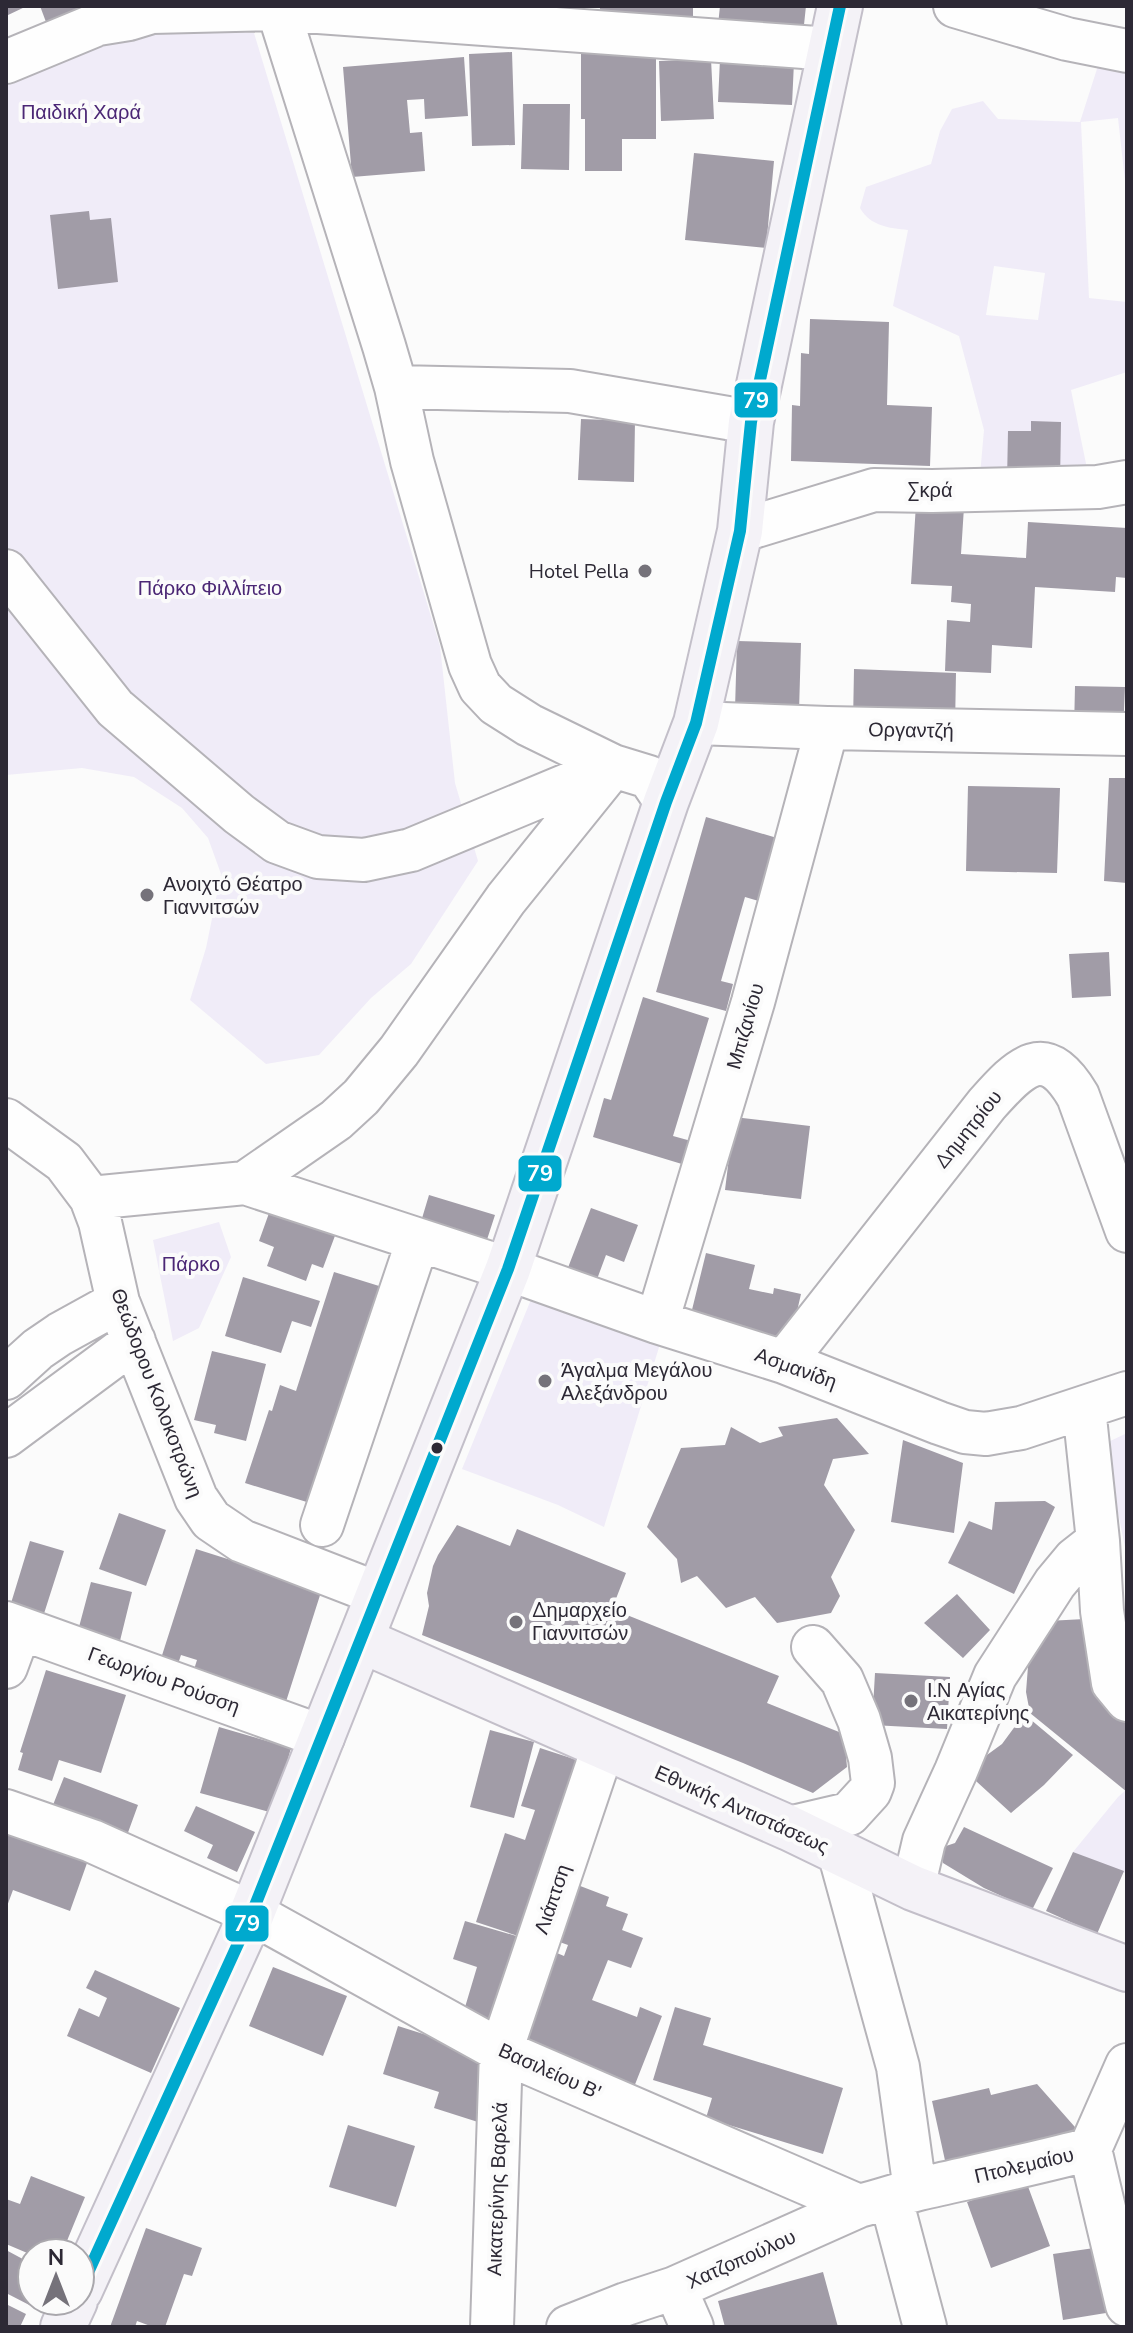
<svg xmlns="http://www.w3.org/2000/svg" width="1133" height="2333" font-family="'Nunito Sans',sans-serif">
<rect width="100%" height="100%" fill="#fbfbfb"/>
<path fill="#f0ecf8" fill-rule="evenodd" d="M156,24l98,9 186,613 15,137 23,78 -67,103 -40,34 -52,57 -53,9 -76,-64 16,-52 15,-74 -13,-36 -26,-30 -48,-31 -52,-9 -76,7v-697z
M1104,47l23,4v148l-9,-81 -37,4 8,176 38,4v70l-56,18 23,113 -117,6 7,-79 -25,-94 -66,-30 15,-76c-19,-2 -38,-4 -48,-22l6,-21 65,-23 9,-33 12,-22 31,-8 15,18 82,3zM994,266l51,7 -7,47 -52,-5z
M219,1222l12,35 -32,71 -26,13 -20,-101z
M532,1297l128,47 -56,183 -46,-22 -96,-36z
M1127,1433v124l-23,-113z
M1127,1789v85l-54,-22 45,-55z"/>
<path fill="#a19ca7" d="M6,6h21l-21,10z
M40,6h49l-43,16z
M600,6h93v19l-93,1z
M720,6h86l-3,28 -85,-9z
M512,52l3,93 -43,1 -3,-92z
M581,53h75v86h-34v32h-37v-52h-4z
M464,57l4,59 -43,3 -1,-20 -17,1 3,33 12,-1 3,39 -73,6 -9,-110z
M711,59l3,60 -53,2 -2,-60z
M720,59l74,3 -2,43 -74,-3z
M523,104h47l-1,66 -48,-1z
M694,153l80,8 -8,87 -81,-8z
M89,211l1,9 21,-2 7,64 -60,7 -8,-74z
M810,319l79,3 -2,83 45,2 -2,59 -139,-5 1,-56 8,1 1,-53 8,1z
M581,419l54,2 -1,61 -56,-2z
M1031,421l30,1 -1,61 -53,-2 1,-50h23z
M916,504l48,3 -3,47 65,4 2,-36 99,6v50l-11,-1 -1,15 -80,-5 -3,61 -40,-3 -1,28 -46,-2 2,-51 23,2 1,-18 -20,-2 1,-16 -41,-2z
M737,641l64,2 -2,68 -64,-2z
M854,669l102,4 -1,53 -102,-3z
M1075,686l50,1 -2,44 -49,-1z
M1109,778h18v105l-23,-2z
M968,786l92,2 -3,85 -91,-2z
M706,817l71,21 -15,64 -17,-5 -24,84 12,3 -7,27 -70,-19z
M1109,952l2,44 -39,2 -3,-44z
M643,997l66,21 -36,118 29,8 -7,24 -102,-31 11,-39 7,2z
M734,1117l76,9 -9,73 -76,-9z
M429,1195l66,20 -13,40 -65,-20z
M273,1202l66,23 -16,43 -11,-4 -6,17 -39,-15 7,-19 -15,-6z
M591,1208l47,17 -14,37 -18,-7 -13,35 -29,-12z
M706,1253l49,12 -6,24 24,5 1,-6 27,6 -12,52 -100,-24z
M334,1272l58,18 -69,217 -78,-24 24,-73 3,1 8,-26 16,6z
M243,1277l77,24 -9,26 -19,-6 -11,32 -56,-17z
M212,1351l54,13 -20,77 -32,-8 2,-8 -22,-5z
M837,1418l32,36 -36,5 -9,26 31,45 -24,47 9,19 -9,17 -54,10 -22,-26 -29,11 -29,-32 -16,7 -4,-24 -30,-32 34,-79 44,-3 6,-18 29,16 23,-7 -5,-9z
M903,1440l60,23 -9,70 -63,-11z
M1045,1501l10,6 -41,87 -66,-31 21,-42 23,9 3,-28z
M119,1513l47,17 -20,56 -47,-17z
M457,1525l53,21 7,-17 109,44 -14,36 167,67 -12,27 77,31 3,33 -34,26 -70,-30 -321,-128 7,-29 -2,-13 6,-27 5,-11z
M30,1541l34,10 -23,72 -33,-10z
M196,1549l126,40 -39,122 -93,-29 7,-22 -16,-5 -7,21 -17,-5z
M91,1582l41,10 -15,61 -42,-11z
M957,1594l33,36 -27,28 -39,-35z
M1085,1619l6,65 36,30v78l-97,-79 -4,-21 4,-51 17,-20z
M46,1670l80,25 -25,78 -42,-13 -7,21 -34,-11 5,-17 -3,-1z
M875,1673l75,4 -3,52 -75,-4z
M1024,1714l49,41 -29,30 -33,28 -46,-42 37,-27z
M219,1727l72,21 -18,65 -73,-20z
M490,1730l44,12 -20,76 -44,-11z
M540,1748l43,14 -59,176 -48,-16 29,-89 20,7 10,-30 -14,-4z
M64,1777l74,28 -12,33 -75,-28z
M196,1806l59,26 -18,40 -30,-14 6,-13 -29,-14z
M6,1818l86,31 -22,62 -57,-21 -7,19z
M964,1827l89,41 -21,42 -48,-22 -41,-25 -3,-15 15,-5z
M1073,1852l51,19 -27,63 -51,-23z
M575,1884l34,13 -3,9 22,8 -6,16 21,8 -12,30 -23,-8 -16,40 45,17 3,-10 22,9 -28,71 -125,-49 36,-90 19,8 4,-11 -14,-5z
M465,1921l58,17 -26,86 -34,-10 14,-47 -24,-8z
M273,1967l74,29 -24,60 -74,-30z
M95,1970l85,38 -29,65 -84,-37 12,-28 20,9 8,-19 -21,-10z
M675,2007l36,11 -8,27 140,43 -20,66 -117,-36 6,-20 -59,-18z
M398,2026l92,29 -12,37 12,4 -9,27 -47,-15 5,-16 -56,-18z
M1037,2084l45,51 -136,30 -14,-64 57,-13 2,7z
M348,2125l67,21 -19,61 -67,-20z
M31,2176l54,21 -23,56 -30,2 -26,-11v-16l2,-6 -2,-1v-22l14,5z
M1026,2181l24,65 -59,22 -24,-66z
M146,2228l56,20 -10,28 -8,-2 -19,53h-12l-16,-6 -2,6h-25z
M1101,2247l11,65 -49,8 -10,-66z
M6,2250l26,14v37h12l-5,9 -33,-17z
M823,2272l15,55h-113l-7,-26z
M6,2304l20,10 -6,13h-14z"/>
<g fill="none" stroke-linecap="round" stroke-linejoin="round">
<g stroke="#b5b3b8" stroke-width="46">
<path id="minor" d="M277,6l107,340 12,41 16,74 58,204 10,22 16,17 33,21 84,41 36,11 17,25
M955,6l112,33 60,12
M6,62l92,-38 31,-5 23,-7 125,-3 554,40
M396,387l174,4 181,31
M740,531l134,-41 58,1 166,-4 29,-5
M6,571l109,137 124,106 38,28 41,15 46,3 47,-10 202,-84
M696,723l131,5 300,6
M6,1120l58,42 27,36 9,24 18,80 78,196 15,22 31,21 137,53
M245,1183l263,86 149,53 127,40 155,61 26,9 21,2 35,-6 106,-35
M91,1198l154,-15 91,-63 25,-23 38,-46 107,-152 104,-129
M657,1322l96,-320 74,-274
M784,1362l203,-258c33,-37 58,-64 91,-8l49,135
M6,1378l32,-29 22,-15 58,-32
M1084,1408l14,133 4,70 11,72 14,17
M6,1436l128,-95
M322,1525l96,-285
M6,1623l317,114
M6,1667l14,-38
M6,1811l86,30 160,72 249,138 358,155
M789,1828l60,-14 21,-23 3,-8 -3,-25 -11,-38 -17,-40 -29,-33
M839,1852l59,215 17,123
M913,1888l11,-47 32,-70 39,-95 60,-93 20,-24 23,-18
M1090,2149l37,156
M891,2199l34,128
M675,2288l17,39
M492,2327l9,-276 102,-303
M568,2327l58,-23 49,-16 184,-82c20,-5 40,-12 60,-17 57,-13 115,-25 171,-40l37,-84"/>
</g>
<g stroke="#c3bfc9" stroke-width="48">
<path id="major" d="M361,1640l428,188 124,60 214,81
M80,2290l172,-377 256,-644 158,-467 30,-79 44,-192 11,-109 89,-416
M63,2327l12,-26"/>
</g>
<use href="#minor" stroke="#fefefe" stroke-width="42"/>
<use href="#major" stroke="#f4f2f7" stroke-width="44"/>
<g stroke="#fbfbfb" stroke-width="18">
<path id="bus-1" d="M80,2290l172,-377 256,-644 158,-467 30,-79 44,-192 11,-109 89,-416"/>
</g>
<use href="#bus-1" stroke="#00a9ce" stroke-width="12"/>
</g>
<g fill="#75727a" stroke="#fbfbfb" stroke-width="3">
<circle cx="645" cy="571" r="8"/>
<circle cx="147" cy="895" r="8"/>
<circle cx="545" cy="1381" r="8"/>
<circle cx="516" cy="1622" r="8"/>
<circle cx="911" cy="1701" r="8"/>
</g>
<circle fill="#2d2935" stroke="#fbfbfb" stroke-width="3" cx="437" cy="1448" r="7"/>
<g text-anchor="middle" stroke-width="8" stroke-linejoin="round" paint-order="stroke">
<g font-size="20" fill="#4b2775" stroke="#fbfbfb">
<text x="81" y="119">Παιδική Χαρά</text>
<text x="210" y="595">Πάρκο Φιλλίπειο</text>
<text x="191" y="1271">Πάρκο</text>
</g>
<g font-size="20" fill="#2d2935" stroke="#fbfbfb">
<text x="930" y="497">Σκρά</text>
<text transform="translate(911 730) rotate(1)" y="7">Οργαντζή</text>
<text transform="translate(745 1026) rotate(-74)" y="7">Μπιζανίου</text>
<text transform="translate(968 1129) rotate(-51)" y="7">Δημητρίου</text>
<text transform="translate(796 1368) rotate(20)" y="7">Ασμανίδη</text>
<text transform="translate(157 1393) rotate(69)" y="7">Θεώδορου Κολοκοτρώνη</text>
<text transform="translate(164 1680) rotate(20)" y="7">Γεωργίου Ρούσση</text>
<text transform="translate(742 1809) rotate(24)" y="7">Εθνικής Αντιστάσεως</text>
<text transform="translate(552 1899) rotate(-71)" y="7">Λιάπτση</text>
<text transform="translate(550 2071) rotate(24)" y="7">Βασιλείου Β'</text>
<text transform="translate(1024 2165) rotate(-13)" y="7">Πτολεμαίου</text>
<text transform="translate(497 2189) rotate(-88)" y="7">Αικατερίνης Βαρελά</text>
<text transform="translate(741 2259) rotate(-24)" y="7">Χατζοπούλου</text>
</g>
<g font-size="20" fill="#2d2935" stroke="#fbfbfb" text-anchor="start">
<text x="629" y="578" text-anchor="end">Hotel Pella</text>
<text x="163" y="891">Ανοιχτό Θέατρο<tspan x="163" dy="23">Γιαννιτσών</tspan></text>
<text x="561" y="1377">Άγαλμα Μεγάλου<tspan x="561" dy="23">Αλεξάνδρου</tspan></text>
<text x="532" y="1617">Δημαρχείο<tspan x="532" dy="23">Γιαννιτσών</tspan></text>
<text x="927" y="1697">Ι.Ν Αγίας<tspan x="927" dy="23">Αικατερίνης</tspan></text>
</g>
</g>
<g stroke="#fbfbfb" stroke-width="3">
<rect x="733" y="381" width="46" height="38" rx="8" fill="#00a9ce"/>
<rect x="517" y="1154" width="46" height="39" rx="8" fill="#00a9ce"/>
<rect x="224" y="1904" width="46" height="39" rx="8" fill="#00a9ce"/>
</g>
<g font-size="22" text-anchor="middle" font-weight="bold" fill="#fff">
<text x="756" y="408">79</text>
<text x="540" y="1181">79</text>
<text x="247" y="1931">79</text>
</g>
<rect width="1133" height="2333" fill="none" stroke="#2d2935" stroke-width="16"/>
<g transform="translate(56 2277)"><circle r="38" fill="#fbfbfb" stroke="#a9a7ac" stroke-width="2"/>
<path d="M0-6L14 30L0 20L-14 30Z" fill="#75727a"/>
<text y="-12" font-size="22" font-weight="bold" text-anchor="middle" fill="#2d2935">N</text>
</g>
</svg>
